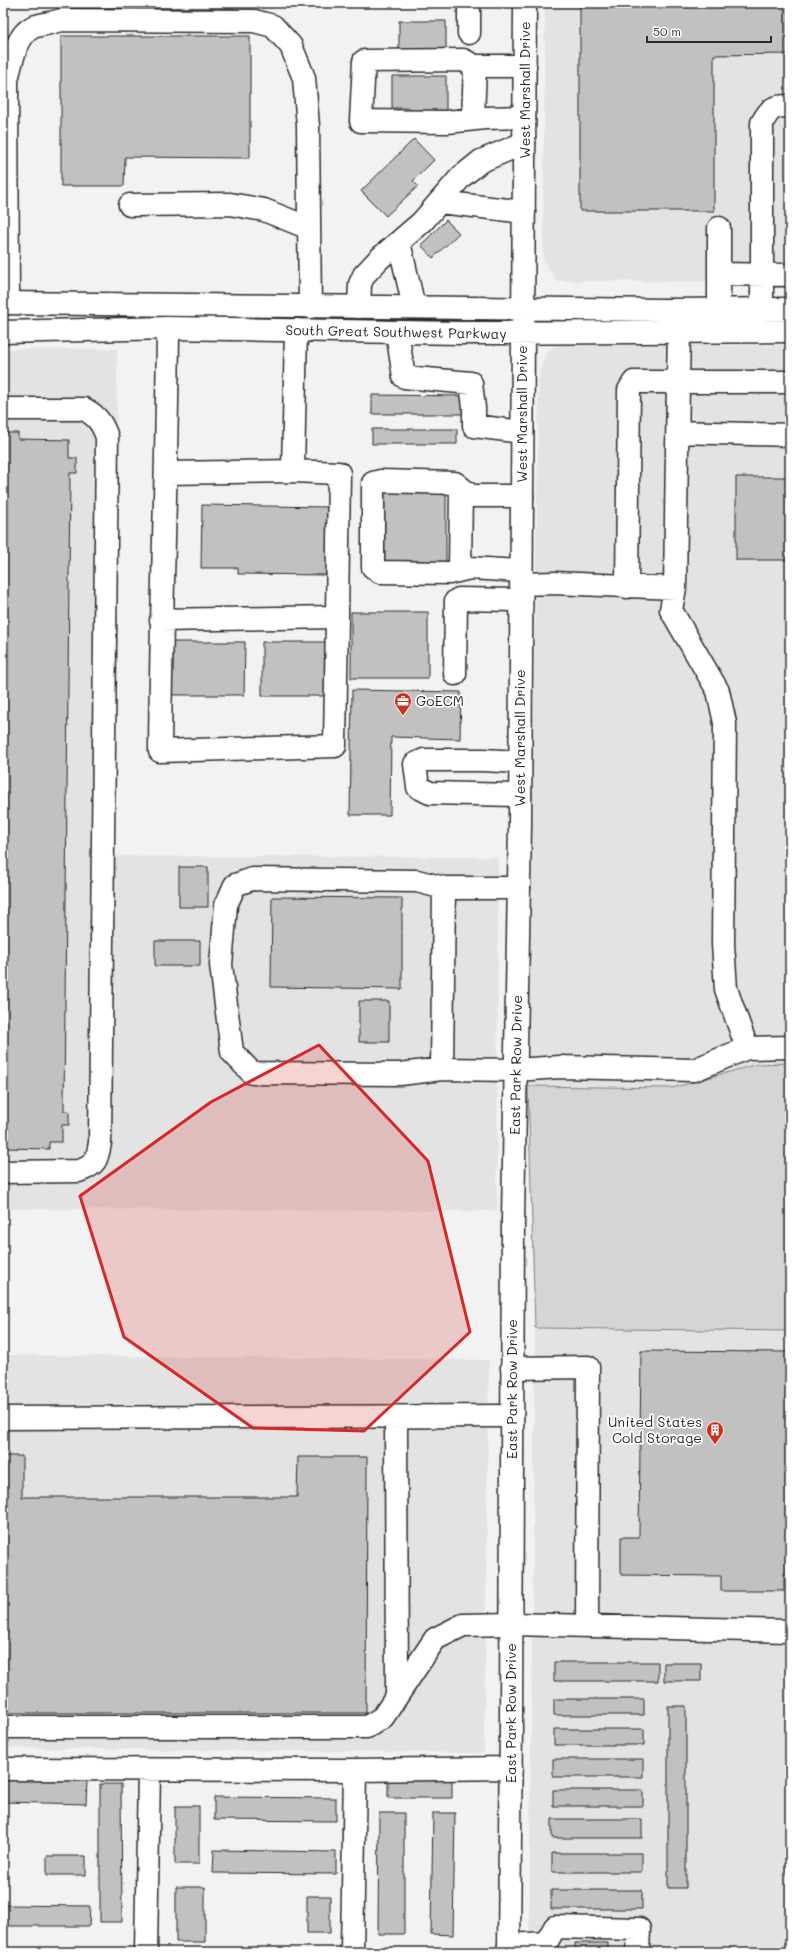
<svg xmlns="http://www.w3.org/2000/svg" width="793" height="1955" font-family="Mali,sans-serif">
<rect width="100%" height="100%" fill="#f2f2f2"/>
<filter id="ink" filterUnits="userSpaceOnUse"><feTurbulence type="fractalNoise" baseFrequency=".025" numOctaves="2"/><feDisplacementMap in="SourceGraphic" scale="8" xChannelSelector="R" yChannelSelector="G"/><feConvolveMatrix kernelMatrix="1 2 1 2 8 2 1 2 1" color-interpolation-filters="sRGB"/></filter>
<g filter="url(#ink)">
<path fill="#e3e3e3" d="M545,3h245v279l-233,-1 -14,-21z
M557,345h233v718l-32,1 -86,24 -144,-2 11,-714 8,-20z
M3,349h114l-2,507 383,1 -1,354 -494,-2z
M535,1328l255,3v621h-261z
M3,1355l486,5 -5,393 -481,-5z"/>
<path fill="#d5d5d5" stroke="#808080" d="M790,1063v268l-255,-3 -7,-242 144,2 86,-24z"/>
<path fill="#c1c1c1" stroke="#2b2b2b" d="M580,3h210v51l-76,1v156h-134z
M399,21h47v30h-47z
M61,36h189v122l-125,-1 -1,29h-63z
M392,76h54v40h-37v-8h-17z
M414,139l20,21 -21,21 5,5 -32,30 -25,-25z
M446,220l13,13 -26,25 -12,-13z
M372,395l97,1v18h-97z
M372,429h85v15h-85z
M3,433h15v6l51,1v18h8v15h-7l-6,638h5v14h-7v17h-13v7l-46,-1z
M736,477h54v83h-54z
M384,489h62v75h-63z
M202,505l127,2 -1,68 -90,-1v-6h-37z
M351,612h77v66h-77z
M169,642h76l-1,53h-75z
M262,642h65v54h-65z
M352,690l109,2 -1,47 -69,-2 -1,78h-40z
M179,867h29v40h-29z
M272,897l130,1v91l-131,-2z
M155,941h45v25h-45z
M359,1001h30v41h-30z
M641,1351l149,1v221h-6v18h-63v-15l-100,-1v-38h18z
M3,1456h19v41h275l1,-40h69l-1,256h-363z
M554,1662h104v19h-104z
M664,1663h37v18h-37z
M554,1699h90v16h-90z
M668,1706h18v182h-18z
M554,1729h90v16h-90z
M553,1759h90v18h-90z
M388,1773h64v25h-64z
M3,1780l84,1 -1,23 -83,-2z
M100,1784h21l1,138h-22z
M553,1790h90v16h-90z
M214,1797l122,1v23l-122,-1z
M175,1806h24v58h-24z
M379,1813h25v121h-26z
M433,1813h22l-2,122 -22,-1z
M552,1819h90v19h-90z
M214,1850l122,2v22l-123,-1z
M552,1853h90v19h-90z
M47,1856h39v19h-39z
M176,1887h29v55h-29z
M551,1890h91v19h-91z
M307,1896h23v37h-23z
M3,1905l87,1 -1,20h-86z
M575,1943h33v9h-33z
M386,1950h63v2h-63z"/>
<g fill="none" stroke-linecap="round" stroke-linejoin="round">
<g stroke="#2b2b2b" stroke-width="25">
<path id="minor" d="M469,33v-30
M475,66l-12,-6 -99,1 -3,60 86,1 38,-4 39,-1
M473,119l2,-53h50
M440,202l84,10
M130,205l100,-1 34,6 45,18
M719,228v81
M399,242l15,65
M719,274l71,1
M8,303l-1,-223c4,-16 9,-45 26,-53 9,-3 19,-4 28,-7l193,1 19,5 18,20 13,32 4,48 2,181
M359,307l1,-23 4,-9 15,-16 43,-37 39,-45 20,-16 43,-18
M762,309v-186c8,-15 11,-17 28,-17
M168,328c-1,141 -7,282 -8,423l175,-5 2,-129
M397,332l7,45 67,6 3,25v18l48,6
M679,332l-1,50h112
M3,409h81c13,7 18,14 23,28l-7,706c-3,17 -4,22 -21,28l-76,1
M678,432l112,3
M293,471l3,-141
M460,570l1,-82
M521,571l-51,-3 -21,5 -69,-1 -7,-5v-84l8,-2 74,2 16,13h51
M521,584l33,-1 121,5
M161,620l176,-3 2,-144 -46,-2 -126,2
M455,674l1,-73 3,-2 62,1
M520,795l-90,-2 -12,-6 -3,-23 9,-4h59l37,2
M519,888h-75l-2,181 74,1 44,-3 134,3 53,-22 -21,-59 -3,-45 2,-221 -7,-32 -47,-81 4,-22 3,-206h-44l-5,8 -2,197
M747,1048l43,-1
M442,1069l-42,5 -148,-1 -20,-21 -11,-87 5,-60 9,-20 17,-6 165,2 27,7
M512,1368l76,-1 -1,259
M396,1417l1,279
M3,1418l509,-2
M3,1727h364l16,-10 52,-78 28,-14 49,-1 278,7
M3,1769l352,1
M509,1945l37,-2 9,-16 84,2 -1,23
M146,1952l3,-182
M352,1952l3,-182 156,-2"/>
</g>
<g stroke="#2b2b2b" stroke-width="25">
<path id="major" d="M3,303l663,7 124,-1
M3,332l165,-4 293,5 329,-2
M509,1952l2,-231 2,-503 7,-392 5,-823"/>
</g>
<use href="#minor" stroke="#fff" stroke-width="22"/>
<use href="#major" stroke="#fff" stroke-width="22"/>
</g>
</g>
<path fill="#d62828" fill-opacity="0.2" stroke="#d62828" stroke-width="3" stroke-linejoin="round" d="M319,1045l109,116 42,171 -106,99 -111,-3 -129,-91 -44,-141 131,-94z"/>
<defs>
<g id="office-pin" transform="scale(0.9)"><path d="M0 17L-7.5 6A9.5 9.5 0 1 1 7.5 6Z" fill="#c8321e" stroke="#fff"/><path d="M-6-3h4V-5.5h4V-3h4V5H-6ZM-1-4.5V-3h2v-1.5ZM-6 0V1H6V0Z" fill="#fff"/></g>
<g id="building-pin" transform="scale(0.9)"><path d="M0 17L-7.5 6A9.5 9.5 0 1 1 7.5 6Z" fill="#c8321e" stroke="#fff"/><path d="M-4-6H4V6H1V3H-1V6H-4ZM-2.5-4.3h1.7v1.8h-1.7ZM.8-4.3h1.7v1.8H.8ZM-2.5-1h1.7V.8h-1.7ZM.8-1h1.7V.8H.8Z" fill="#fff"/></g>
</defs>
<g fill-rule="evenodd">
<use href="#office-pin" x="403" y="701"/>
<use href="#building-pin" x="715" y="1430"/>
</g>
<g text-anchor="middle" stroke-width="3.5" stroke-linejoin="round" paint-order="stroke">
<g font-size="14" fill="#2b2b2b" stroke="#fff">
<text transform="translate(525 90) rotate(-90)" y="5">West Marshall Drive</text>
<text transform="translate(396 332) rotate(1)" y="5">South Great Southwest Parkway</text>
<text transform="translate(522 414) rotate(-90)" y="5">West Marshall Drive</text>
<text transform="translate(520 738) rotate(-90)" y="5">West Marshall Drive</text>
<text transform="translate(516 1065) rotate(-89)" y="5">East Park Row Drive</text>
<text transform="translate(512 1389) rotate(-90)" y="5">East Park Row Drive</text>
<text transform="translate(511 1713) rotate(-90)" y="5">East Park Row Drive</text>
</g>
<g font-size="14" fill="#2b2b2b" stroke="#fff" text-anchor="start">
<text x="416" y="706">GoECM</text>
<text x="702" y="1427" text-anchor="end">United States<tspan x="702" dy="16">Cold Storage</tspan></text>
</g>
</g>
<rect width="793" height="1955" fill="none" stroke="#fff" stroke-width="16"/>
<rect x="8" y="8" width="777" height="1939" fill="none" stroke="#2b2b2b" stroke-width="1.5" filter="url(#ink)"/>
<path d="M647 36v6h124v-6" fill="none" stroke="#2b2b2b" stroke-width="2"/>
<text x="653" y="36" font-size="12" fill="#2b2b2b" stroke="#ffffff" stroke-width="3" paint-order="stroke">50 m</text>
</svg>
